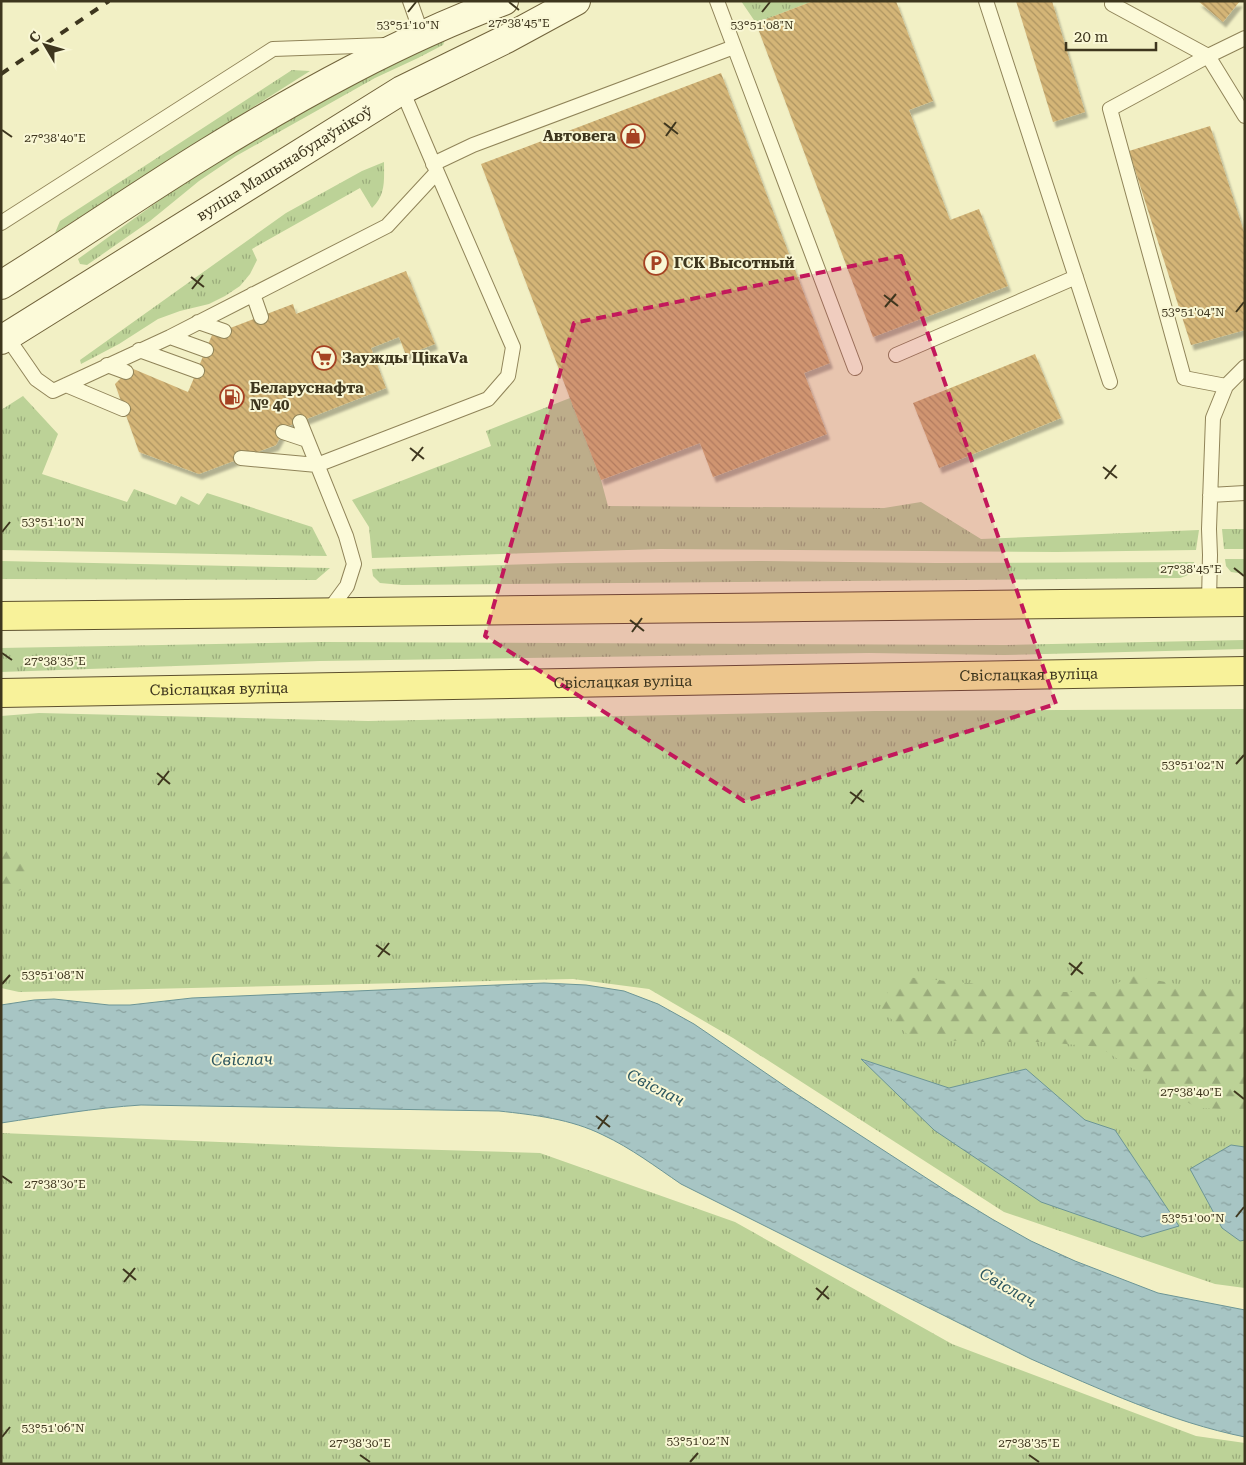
<svg xmlns="http://www.w3.org/2000/svg" width="1246" height="1465" font-family="'Roboto Serif',serif">
<defs>
<pattern id="grass-tufts" width="24" height="20" patternUnits="userSpaceOnUse" patternTransform="scale(1.25)"><rect width="24" height="20" fill="#bcd297"/><path d="M3 7l-1-3M5 7V3M7 7l1-3M15 17l-1-3M17 17v-4M19 17l1-3" fill="none" stroke="#9aab7b"/></pattern>
<pattern id="forest-firs" width="22" height="20" patternUnits="userSpaceOnUse" patternTransform="scale(1.25)"><rect width="22" height="20" fill="#bcd297"/><path d="M5 1l3.5 6h-7zM16 11l3.5 6h-7z" fill="#9aab7b"/></pattern>
<pattern id="water-ripples" width="26" height="14" patternUnits="userSpaceOnUse" patternTransform="scale(1.25)"><rect width="26" height="14" fill="#a7c5c4"/><path d="M2 4q2-2 4 0t4 0M15 11q2-2 4 0t4 0" fill="none" stroke="#89a19f"/></pattern>
<pattern id="building-back-hatch" width="6" height="6" patternUnits="userSpaceOnUse" patternTransform="scale(1.25)"><rect width="6" height="6" fill="#d4b577"/><path d="M-1 5l2 2M0 0l6 6M5-1l2 2" fill="none" stroke="#ad9461"/></pattern>
<filter id="shadow"><feDropShadow dx="3" dy="5.5" stdDeviation="1" flood-color="#0004"/></filter>
</defs>
<rect width="100%" height="100%" fill="#f2f0c5"/>
<path fill="url(#grass-tufts)" d="M741,1h72l-57,22z
M445,40l-2,5 -25,13 -43,20 -139,78 -37,25 -49,40 -63,44 -7,-1 -2,-5 140,-101 151,-87z
M292,70l18,1 -255,162 5,-12z
M384,162c0,18 2,33 -12,46l-12,-20 -108,61 5,11 -7,14 -10,12 -15,10 -16,8 -29,7 -22,8 -39,25 -38,20 -1,-4 206,-147 76,-42z
M23,396l35,38 -16,40 85,28 7,-13 42,16 5,-9 18,9 8,-12 105,34 15,29 -326,-6v-140z
M570,398l31,82 7,26 276,2 37,-6 60,37 218,-9 -3,20 -139,2 -397,-3 -288,9 -3,-31 -17,-27 139,-54 -5,-15z
M1222,529h23v20h-21z
M1225,559h20v15l-14,-2 -5,-6z
M1,561l329,7 -14,12 -315,-1z
M758,561l178,2 258,-1c2,10 -5,13 -14,16l-778,7 -22,-2 -7,-7 -1,-7 195,-6z
M1245,640v9l-241,6 -135,-2 -549,8 -319,11v-24l321,-6 684,3z
M1245,709v579l-30,-4 -211,-72 -271,-174 -84,-49 -76,-10 -554,13 -18,-4v-272l38,-3 329,8 507,-10z
M1,1133l338,14 201,6 195,69 217,122 244,92 49,7v21h-1244z"/>
<path fill="url(#forest-firs)" d="M1,839l31,26 -4,22 -27,11z
M894,976l168,16h34l38,-16 68,13h43v121l-48,-2 -48,-29 -50,-32 -55,-5h-76l-58,-5 -29,-28z"/>
<path fill="url(#water-ripples)" stroke="#6c9595" d="M544,983l42,2 38,6 34,13 36,20 101,69 156,101 41,25 39,22 44,20 83,32 87,17v127c-74,-15 -146,-48 -214,-78l-350,-175c-25,-17 -50,-36 -78,-49 -32,-16 -68,-20 -104,-24l-358,-6c-47,3 -93,11 -140,18v-118l33,-5 20,-1 55,6h21l62,-7z
M861,1059l88,29 77,-19 59,51 30,10 64,96 -37,11 -101,-35 -107,-72z
M1231,1145l14,2v93l-5,1 -18,-13 -32,-59z"/>
<path fill="url(#building-back-hatch)" filter="url(#shadow)" d="M813,1h83l37,100 -24,9 41,110 29,-11 29,77 -135,51 -117,-314z
M1016,1h36l33,111 -32,10z
M1198,1h42l-17,21z
M721,73l109,290 -26,10 23,61 -114,43 -13,-34 -99,37 -120,-316z
M1210,126l35,109v95l-54,15 -62,-194z
M406,271l29,73 -29,11 -7,-18 -28,11 15,40 -100,39 -10,18 -77,29 -60,-22 -24,-68 16,-16 57,24 24,-57 81,-31 3,10z
M1035,354l26,64 -122,50 -26,-65z"/>
<g fill="none" stroke-linecap="round" stroke-linejoin="round">
<g stroke="#908459" stroke-width="16">
<path id="lane" d="M410,1l12,34
M717,1l138,367
M986,1l124,381
M1112,4l96,52
M1245,38l-37,18 37,60
M1208,56l-98,53 74,269 42,8
M433,164l40,-19 261,-98
M1,223l272,-174 112,-4
M253,294l8,23
M198,322l26,9
M7,337l29,42 17,12 117,-54 217,-111 50,-54 -35,-82
M170,337l36,13
M139,350l58,21
M896,355l180,-78
M107,365l19,7
M66,385l57,24
M300,422l46,114 8,28 -7,22 -20,27
M283,432l24,8
M241,458l76,7 171,-66 20,-23 5,-29 -76,-175
M1210,495l35,-2
M1209,601l1,-46 -1,-26 4,-111 13,-32 19,-19"/>
</g>
<g stroke="#72643c" stroke-width="30">
<g id="secondary">
<path d="M1,285c70,-43 137,-90 207,-133 94,-58 192,-112 296,-151"/>
<path id="s1" d="M1,340l401,-250 104,-51 70,-38"/>
</g>
</g>
<g stroke="#5d502d" stroke-width="30">
<g id="primary">
<path d="M1,616l1244,-14"/>
<path id="s2" d="M1,693l1244,-22"/>
</g>
</g>
<use href="#lane" stroke="#fcfad9" stroke-width="14"/>
<use href="#secondary" stroke="#fcfad9" stroke-width="28"/>
<use href="#primary" stroke="#f8f29a" stroke-width="28"/>
<path stroke="#3e361e" stroke-width="4" stroke-dasharray="9 9" stroke-linecap="butt" d="M1,74l108,-73"/>
</g>
<path fill="#c2185b" fill-opacity="0.2" stroke="#c2185b" stroke-width="4" stroke-dasharray="10 6" stroke-linejoin="round" d="M901,256l155,448 -312,97 -259,-165 89,-313z"/>
<path fill="none" stroke="#3e361e" stroke-width="2" d="M509,2l10,8M408,12l8,-10M762,12l8,-10M664,123l14,11M2,130l10,7M666,136l10,-14M191,277l13,10M192,289l11,-14M884,295l14,11M885,307l11,-13M1236,312l8,-10M410,448l14,11M412,461l11,-14M1103,467l14,11M1105,479l11,-14M2,532l8,-10M1234,568l10,8M630,620l14,11M632,632l10,-14M2,653l10,7M1236,764l8,-9M157,773l13,11M158,785l11,-14M850,792l14,10M851,804l11,-14M376,945l14,10M378,957l11,-14M1069,963l14,11M1071,975l11,-13M2,984l8,-9M1234,1091l10,8M596,1116l14,11M598,1129l10,-14M2,1176l10,7M1236,1217l8,-10M123,1269l13,11M124,1282l11,-14M816,1288l13,11M817,1300l11,-14M2,1437l8,-10M360,1455l10,7M1029,1455l10,7M690,1462l8,-9"/>
<defs>
<g id="shop-ring" transform="scale(1.25)"><circle r="9.5" fill="#f9f7d5" stroke="#a54223" stroke-width="1.5"/><path d="M-5-2.5h2.3a2.7 3.5 0 0 1 5.4 0H5L5.5 6h-11ZM-1.5-2.5h3a1.5 2.3 0 0 0-3 0Z" fill="#a54223"/></g>
<g id="parking-ring" transform="scale(1.25)"><circle r="9.5" fill="#f9f7d5" stroke="#a54223" stroke-width="1.5"/><path d="M-3.5-5.5H1a3.5 3.5 0 0 1 0 7H-1V5.5H-3.5ZM-1-3.4V-.6H.8a1.4 1.4 0 0 0 0-2.8Z" fill="#a54223"/></g>
<g id="supermarket-ring" transform="scale(1.25)"><circle r="9.5" fill="#f9f7d5" stroke="#a54223" stroke-width="1.5"/><path d="M-6-5.5h2.5l.6 2H6L4.5 2H-2.5L-4.4-4H-6ZM-1.5 3.2a1.3 1.3 0 1 0 .1 0ZM3 3.2a1.3 1.3 0 1 0 .1 0Z" fill="#a54223"/></g>
<g id="fuel-ring" transform="scale(1.25)"><circle r="9.5" fill="#f9f7d5" stroke="#a54223" stroke-width="1.5"/><path d="M-5.5-6h7V0h2V4h1.3V-2.5L3-4.5l.8-.8L6-3V5H2.5V1h-1V6h-7ZM-4.2-4.7v3.2H.2V-4.7Z" fill="#a54223"/></g>
</defs>
<g fill-rule="evenodd">
<use href="#shop-ring" x="633" y="136"/>
<use href="#parking-ring" x="656" y="263"/>
<use href="#supermarket-ring" x="324" y="358"/>
<use href="#fuel-ring" x="232" y="397"/>
</g>
<g text-anchor="middle" stroke-width="4" stroke-linejoin="round" paint-order="stroke">
<g font-size="15" font-weight="bold" fill="#3e361e" stroke="#f9f7d5" text-anchor="start">
<text x="616" y="141" text-anchor="end">Автовега</text>
<text x="674" y="268">ГСК Высотный</text>
<text x="342" y="363">Заужды ЦікаVа</text>
<text x="250" y="393">Беларуснафта<tspan x="250" dy="17">№ 40</tspan></text>
</g>
<g font-size="15" fill="#3e361e" stroke="#f9f7d5">
<text dy="5" stroke="none"><textPath href="#s1" startOffset="334">вуліца Машынабудаўнікоў</textPath></text>
<text dy="5" stroke="none"><textPath href="#s2" startOffset="1028">Свіслацкая вуліца</textPath></text>
<text dy="5" stroke="none"><textPath href="#s2" startOffset="622">Свіслацкая вуліца</textPath></text>
<text dy="5" stroke="none"><textPath href="#s2" startOffset="218">Свіслацкая вуліца</textPath></text>
</g>
<g font-size="16" font-style="italic" fill="#2c565f" stroke="#f9f7d5">
<text transform="translate(242 1059) rotate(-1)" y="6">Свіслач</text>
<text transform="translate(656 1087) rotate(27)" y="6">Свіслач</text>
<text transform="translate(1008 1287) rotate(30)" y="6">Свіслач</text>
</g>
</g>
<g font-size="12" text-anchor="middle" fill="#3e361e" stroke="#f9f7d5" stroke-width="4" stroke-linejoin="round" paint-order="stroke">
<text x="519" y="27">27°38'45"E</text>
<text x="408" y="29">53°51'10"N</text>
<text x="762" y="29">53°51'08"N</text>
<text x="55" y="142">27°38'40"E</text>
<text x="1193" y="316">53°51'04"N</text>
<text x="53" y="526">53°51'10"N</text>
<text x="1191" y="573">27°38'45"E</text>
<text x="55" y="665">27°38'35"E</text>
<text x="1193" y="769">53°51'02"N</text>
<text x="53" y="979">53°51'08"N</text>
<text x="1191" y="1096">27°38'40"E</text>
<text x="55" y="1188">27°38'30"E</text>
<text x="1193" y="1222">53°51'00"N</text>
<text x="53" y="1432">53°51'06"N</text>
<text x="698" y="1445">53°51'02"N</text>
<text x="360" y="1447">27°38'30"E</text>
<text x="1029" y="1447">27°38'35"E</text>
</g>
<rect width="1246" height="1465" fill="none" stroke="#3e361e" stroke-width="5"/>
<g transform="translate(45 45) rotate(308)" stroke="#f9f7d5" stroke-width="4" paint-order="stroke">
<path d="M0-4L9 19L0 12L-9 19Z" fill="#3e361e"/>
<text y="-8" font-size="14" font-weight="bold" text-anchor="middle" fill="#3e361e">С</text>
</g>
<path d="M1066 42v8h90v-8" fill="none" stroke="#3e361e" stroke-width="2.5"/>
<text x="1074" y="42" font-size="15" fill="#3e361e" stroke="#f9f7d5" stroke-width="4" paint-order="stroke">20 m</text>
</svg>
